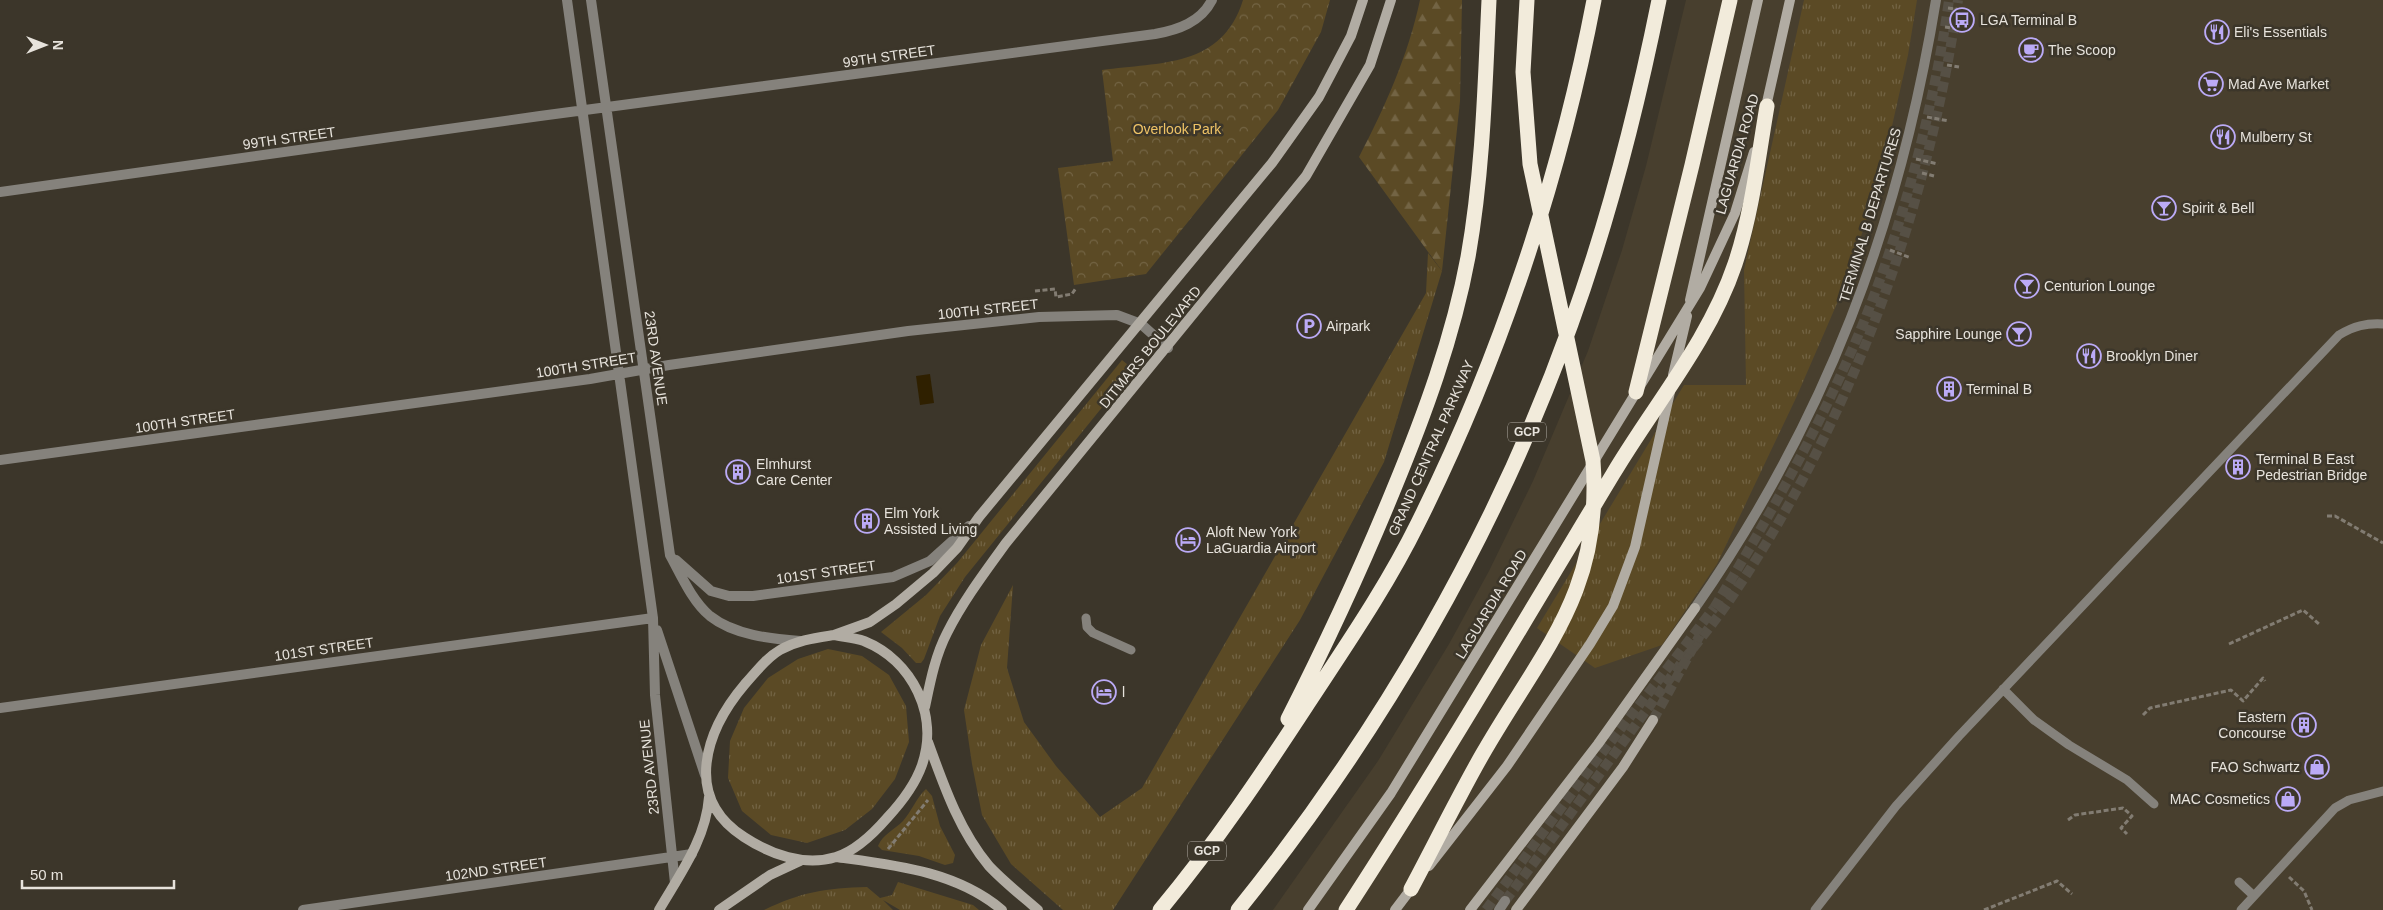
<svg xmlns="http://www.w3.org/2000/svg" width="2383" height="910" font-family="Helvetica,sans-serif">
<defs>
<pattern id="grass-tufts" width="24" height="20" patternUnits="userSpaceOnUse" patternTransform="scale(1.25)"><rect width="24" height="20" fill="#5b4a25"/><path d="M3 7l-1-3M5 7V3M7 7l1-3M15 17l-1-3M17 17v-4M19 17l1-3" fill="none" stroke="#736444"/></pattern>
<pattern id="forest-firs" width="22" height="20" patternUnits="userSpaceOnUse" patternTransform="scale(1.25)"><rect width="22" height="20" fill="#5b4a25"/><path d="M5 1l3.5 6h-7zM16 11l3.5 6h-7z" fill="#736444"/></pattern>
<pattern id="park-crowns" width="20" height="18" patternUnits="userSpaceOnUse" patternTransform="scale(1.25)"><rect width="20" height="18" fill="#5b4a25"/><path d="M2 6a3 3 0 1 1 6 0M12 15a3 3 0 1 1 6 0" fill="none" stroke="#736444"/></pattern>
</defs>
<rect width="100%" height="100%" fill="#3c362a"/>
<path fill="#483f2e" d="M1686,0h697v910h-1110l105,-149 71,-117 40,-73 44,-90 55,-130 34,-101 24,-84z"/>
<path fill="url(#grass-tufts)" d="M1804,0h113l-9,55 -25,111 -35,112 -52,120 -79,166 -55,81 -67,23 -58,-40 147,-243h62l-2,-115z
M1428,253l14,18 -58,191 -84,158 -187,290h-50l-52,-46 -29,-49 -10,-51 -8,-54 17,-65 32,-60 -6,83 17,54 32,44 44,51 42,-29 284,-495z
M1122,360l11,9 -168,208 -25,39 -16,43 -3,4h-5l-14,-15 -21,-16 45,-37 31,-32z
M828,649l34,7 27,19 17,31 3,36 -14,37 -23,30 -27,21 -38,13 -36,-8 -29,-24 -14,-33 2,-37 14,-33 24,-30 30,-19z
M926,789l6,7 8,30 15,29 -2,8 -8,2 -26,-9 -37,-6 -4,-4c5,-12 16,-16 25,-25 9,-10 13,-23 23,-32z
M898,882l75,23 6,5h-79l-17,-10 10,10h-129c37,-18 62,-22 103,-23l13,11 12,-3z"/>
<path fill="url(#forest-firs)" d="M1420,0h42l-2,101 -18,170 -83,-114c26,-50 49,-101 61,-157z"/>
<path fill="url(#park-crowns)" d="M1243,0h87l-9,32 -43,78 -132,164 -72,11 -16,-117 55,-7 -11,-91c58,-8 120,-2 141,-70z"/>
<path fill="#2f2000" d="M930,374l4,29 -14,2 -4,-29z"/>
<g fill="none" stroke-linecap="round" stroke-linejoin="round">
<path stroke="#565045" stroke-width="10" stroke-dasharray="10 5" stroke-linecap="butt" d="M1714,608c54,-89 106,-181 146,-277 42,-101 74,-223 89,-331
M1505,901c57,-75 112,-151 168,-227 21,-28 43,-53 62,-82 118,-176 193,-383 223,-592"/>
<path stroke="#565045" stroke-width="10" stroke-dasharray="10 5" stroke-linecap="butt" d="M1653,720l47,-85
M1486,910l103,-140 125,-162"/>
<path stroke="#827c72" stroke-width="3" stroke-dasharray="5 2.5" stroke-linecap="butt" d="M1948,8l21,3
M1945,27l21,3
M1947,65l12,2
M1927,117l22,4
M1916,159l22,5
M1922,173l12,3
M1890,250l21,8
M1035,291l20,-2 1,8 16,-3 4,-6
M2327,516h8l48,27
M2229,644l74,-34 16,14
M2143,715l7,-7 81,-18 12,11 20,-23 2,3
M2068,820l7,-5 48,-7 9,8 -11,12 6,6
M888,849l40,-49
M2289,877l15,14 8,19
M1984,910l73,-29 15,13"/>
<path stroke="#85827c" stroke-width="9" d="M1086,618l1,9 6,6 38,17
M2003,689l31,31 35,25 58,35 27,24
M2239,882l15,14 81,-88 14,-8 34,-9
M1815,910l81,-104 63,-70 380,-401c15,-9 27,-12 44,-11
M2241,910l13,-14"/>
<path stroke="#85827c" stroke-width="10" d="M567,0l86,618 2,77 20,188
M591,0l79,555c11,20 22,46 40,61 24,19 61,23 90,25
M0,192l540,-76 615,-82c23,-4 46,-12 57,-34
M0,460l590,-81 79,-14 239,-34 131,-14 78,-2 24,9 27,24
M676,560l35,31 18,5h24l140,-19 37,-16 39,-35
M1695,608c131,-188 204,-382 241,-608
M657,630l48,145
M0,708l653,-90
M303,910l389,-56
M1499,910l6,-9"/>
<path stroke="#b1aca3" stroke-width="10" d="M1765,111l25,-111
M1690,300l68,-300
M1673,375l14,-59
M834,635l36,-13 26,-18 37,-31 24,-25 22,-31 293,-354 47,-66 32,-61 12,-36
M834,635c10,2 21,3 30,6 49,20 75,74 58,124 -7,20 -21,38 -35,53 -13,15 -32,33 -51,39 -32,10 -66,-3 -92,-20 -62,-40 -38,-107 1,-153 11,-12 21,-26 35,-34 18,-10 35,-12 54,-15z
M925,707c5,-24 10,-51 22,-74 16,-32 38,-61 59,-90l300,-367 64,-111 21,-65
M928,742c16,44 31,88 61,124 15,16 33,30 49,44
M836,857c58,8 120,14 166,53
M1429,866l78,-100 83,-122 23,-38 22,-59 35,-155
M659,910c21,-36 47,-71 50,-113
M719,910l51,-35 30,-14
M1308,910l83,-117 309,-505 35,-75 19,-61
M1395,910l19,-25
M1470,910l128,-166 97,-136
M1516,910l107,-143 30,-47"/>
<path stroke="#f2ebdb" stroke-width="15" d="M1636,392l56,-227 38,-165
M1288,719c38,-75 73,-150 105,-228 31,-75 60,-153 75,-234 15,-85 17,-171 21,-257
M1411,889c24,-45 46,-90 71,-134 60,-105 121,-162 111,-294l-63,-297 -7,-92 4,-72
M1160,910c55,-66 102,-136 149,-208 38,-58 78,-116 109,-179 81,-162 142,-345 176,-523
M1238,910c141,-175 257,-374 333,-586 38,-105 66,-215 88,-324
M1346,910c93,-143 179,-290 267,-436 41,-69 96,-133 122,-210 17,-51 23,-105 32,-158"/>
</g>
<defs>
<g id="bus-ring" transform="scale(1.25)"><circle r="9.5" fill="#3c362a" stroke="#bbaaf6" stroke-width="1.5"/><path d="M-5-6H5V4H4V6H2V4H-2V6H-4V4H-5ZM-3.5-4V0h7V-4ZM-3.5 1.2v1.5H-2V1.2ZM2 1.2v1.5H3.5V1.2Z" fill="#bbaaf6"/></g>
<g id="restaurant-ring" transform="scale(1.25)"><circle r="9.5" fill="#3c362a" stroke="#bbaaf6" stroke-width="1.5"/><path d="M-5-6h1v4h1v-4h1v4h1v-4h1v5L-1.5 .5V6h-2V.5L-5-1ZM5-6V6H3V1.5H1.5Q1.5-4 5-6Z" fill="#bbaaf6"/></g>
<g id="cafe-ring" transform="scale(1.25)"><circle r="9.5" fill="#3c362a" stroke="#bbaaf6" stroke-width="1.5"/><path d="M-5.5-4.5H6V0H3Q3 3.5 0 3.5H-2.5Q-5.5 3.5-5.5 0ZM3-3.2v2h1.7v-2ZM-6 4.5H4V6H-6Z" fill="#bbaaf6"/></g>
<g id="supermarket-ring" transform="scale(1.25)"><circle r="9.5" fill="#3c362a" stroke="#bbaaf6" stroke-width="1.5"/><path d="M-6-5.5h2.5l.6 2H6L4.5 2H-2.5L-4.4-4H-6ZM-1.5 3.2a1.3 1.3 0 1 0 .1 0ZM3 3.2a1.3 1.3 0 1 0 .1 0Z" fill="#bbaaf6"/></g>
<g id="bar-ring" transform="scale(1.25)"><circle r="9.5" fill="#3c362a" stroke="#bbaaf6" stroke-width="1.5"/><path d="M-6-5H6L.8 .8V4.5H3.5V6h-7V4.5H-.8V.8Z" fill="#bbaaf6"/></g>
<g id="parking-ring" transform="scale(1.25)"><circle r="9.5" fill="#3c362a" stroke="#bbaaf6" stroke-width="1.5"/><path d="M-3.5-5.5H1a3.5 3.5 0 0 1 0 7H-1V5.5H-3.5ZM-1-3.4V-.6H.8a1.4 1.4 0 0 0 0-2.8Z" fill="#bbaaf6"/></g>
<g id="building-ring" transform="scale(1.25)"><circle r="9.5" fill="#3c362a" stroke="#bbaaf6" stroke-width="1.5"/><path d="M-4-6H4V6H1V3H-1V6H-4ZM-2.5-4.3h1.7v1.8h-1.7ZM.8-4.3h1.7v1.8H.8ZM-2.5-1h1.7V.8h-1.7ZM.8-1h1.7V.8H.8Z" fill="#bbaaf6"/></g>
<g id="hotel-ring" transform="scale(1.25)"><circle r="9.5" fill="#3c362a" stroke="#bbaaf6" stroke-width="1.5"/><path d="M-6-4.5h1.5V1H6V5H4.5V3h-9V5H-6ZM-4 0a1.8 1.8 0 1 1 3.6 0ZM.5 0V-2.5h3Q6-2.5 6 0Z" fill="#bbaaf6"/></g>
<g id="shop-ring" transform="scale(1.25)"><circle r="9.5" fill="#3c362a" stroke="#bbaaf6" stroke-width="1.5"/><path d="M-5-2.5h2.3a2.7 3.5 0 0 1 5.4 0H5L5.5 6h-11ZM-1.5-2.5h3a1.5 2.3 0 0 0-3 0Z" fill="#bbaaf6"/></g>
</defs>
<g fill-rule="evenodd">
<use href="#bus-ring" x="1962" y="20"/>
<use href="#restaurant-ring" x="2217" y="32"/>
<use href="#cafe-ring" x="2031" y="50"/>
<use href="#supermarket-ring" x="2211" y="84"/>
<use href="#restaurant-ring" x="2223" y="137"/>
<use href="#bar-ring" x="2164" y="208"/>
<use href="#bar-ring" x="2027" y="286"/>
<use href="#parking-ring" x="1309" y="326"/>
<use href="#bar-ring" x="2019" y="334"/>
<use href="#restaurant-ring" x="2089" y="356"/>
<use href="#building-ring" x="1949" y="389"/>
<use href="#building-ring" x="2238" y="467"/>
<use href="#building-ring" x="738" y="472"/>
<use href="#building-ring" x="867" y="521"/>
<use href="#hotel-ring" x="1188" y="540"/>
<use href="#hotel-ring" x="1104" y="692"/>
<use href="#building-ring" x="2304" y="725"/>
<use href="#shop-ring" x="2317" y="767"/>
<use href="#shop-ring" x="2288" y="799"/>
</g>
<g text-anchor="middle" stroke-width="5" stroke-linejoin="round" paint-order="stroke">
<g fill="#3c362a" stroke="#b4afa7" stroke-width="1">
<rect x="1508" y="422.5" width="38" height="19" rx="4"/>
<rect x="1188" y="841.5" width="38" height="19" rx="4"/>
</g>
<g font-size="12" font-weight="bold" fill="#e7e3dc">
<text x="1527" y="436">GCP</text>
<text x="1207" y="855">GCP</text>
</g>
<g font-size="14" fill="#e7e3dc" stroke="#3c362a" text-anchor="start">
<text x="1980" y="25">LGA Terminal B</text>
<text x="2234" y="37">Eli's Essentials</text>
<text x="2048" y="55">The Scoop</text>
<text x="2228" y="89">Mad Ave Market</text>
<text x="2240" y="142">Mulberry St</text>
<text x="2182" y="213">Spirit &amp; Bell</text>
<text x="2044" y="291">Centurion Lounge</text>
<text x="1326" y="331">Airpark</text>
<text x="2002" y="339" text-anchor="end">Sapphire Lounge</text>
<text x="2106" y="361">Brooklyn Diner</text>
<text x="1966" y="394">Terminal B</text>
<text x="2256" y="464">Terminal B East<tspan x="2256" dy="16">Pedestrian Bridge</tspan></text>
<text x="756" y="469">Elmhurst<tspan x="756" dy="16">Care Center</tspan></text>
<text x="884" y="518">Elm York<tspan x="884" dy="16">Assisted Living</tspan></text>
<text x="1206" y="537">Aloft New York<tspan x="1206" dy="16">LaGuardia Airport</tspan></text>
<text x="1122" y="697">l</text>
<text x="2286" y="722" text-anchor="end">Eastern<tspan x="2286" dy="16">Concourse</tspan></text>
<text x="2300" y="772" text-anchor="end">FAO Schwartz</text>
<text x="2270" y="804" text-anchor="end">MAC Cosmetics</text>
</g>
<g font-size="14" fill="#e7e3dc" stroke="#3c362a">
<text transform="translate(889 56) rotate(-8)" y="5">99TH STREET</text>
<text transform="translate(289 138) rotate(-8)" y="5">99TH STREET</text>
<text transform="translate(1737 154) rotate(-74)" y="5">LAGUARDIA ROAD</text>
<text transform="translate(1870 215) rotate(-73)" y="5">TERMINAL B DEPARTURES</text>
<text transform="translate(988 309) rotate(-6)" y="5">100TH STREET</text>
<text transform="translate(1150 347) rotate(-51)" y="5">DITMARS BOULEVARD</text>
<text transform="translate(656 358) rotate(82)" y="5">23RD AVENUE</text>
<text transform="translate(586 365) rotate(-9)" y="5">100TH STREET</text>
<text transform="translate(185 421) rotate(-8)" y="5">100TH STREET</text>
<text transform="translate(1431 448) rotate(-66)" y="5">GRAND CENTRAL PARKWAY</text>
<text transform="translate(826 572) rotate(-8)" y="5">101ST STREET</text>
<text transform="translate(1491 604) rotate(-59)" y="5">LAGUARDIA ROAD</text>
<text transform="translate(324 649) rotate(-8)" y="5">101ST STREET</text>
<text transform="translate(649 767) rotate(-96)" y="5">23RD AVENUE</text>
<text transform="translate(496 869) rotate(-8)" y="5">102ND STREET</text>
</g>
<g font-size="14" fill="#efc366" stroke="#3c362a">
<text x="1177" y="134">Overlook Park</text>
</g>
</g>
<g transform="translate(45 45) rotate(90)" stroke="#3c362a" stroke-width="4" paint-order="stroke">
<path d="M0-4L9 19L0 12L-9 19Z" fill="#e7e3dc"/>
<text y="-8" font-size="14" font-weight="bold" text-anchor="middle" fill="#e7e3dc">N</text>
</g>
<path d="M22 880v8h152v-8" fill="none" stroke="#e7e3dc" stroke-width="2.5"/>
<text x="30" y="880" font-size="15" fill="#e7e3dc" stroke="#3c362a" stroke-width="4" paint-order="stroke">50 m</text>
</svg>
